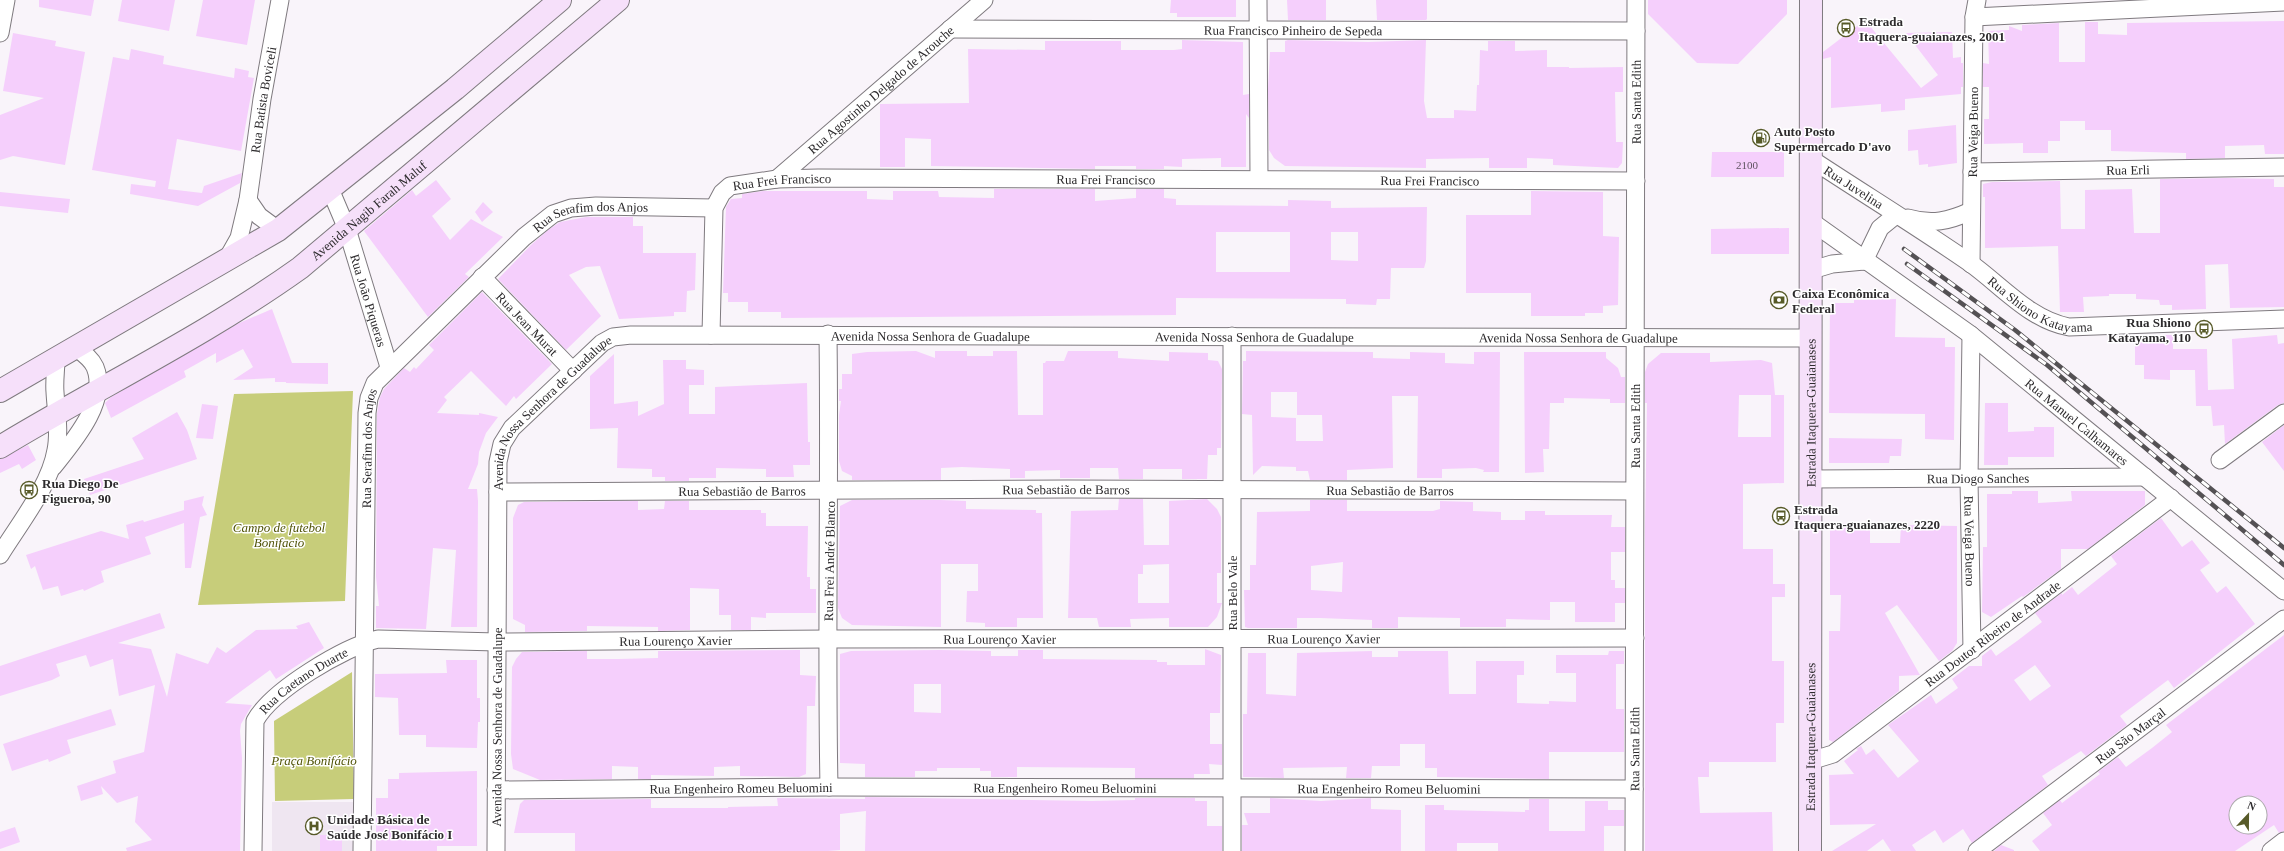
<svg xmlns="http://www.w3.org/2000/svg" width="2284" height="851" font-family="Georgia,serif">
<rect width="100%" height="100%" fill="#f9f4fa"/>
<path fill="#efe6f1" d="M272,802h83v49h-83z"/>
<path fill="#c7cd7a" d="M353,391l-8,210 -147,4 36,-211z
M352,672l2,127 -79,2 -1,-80z"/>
<path fill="#f5cffc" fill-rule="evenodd" d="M39,0h55l-3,16 -52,-9z
M122,0h53l-6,31 -51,-10z
M203,0h52l-8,45 -51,-9z
M1171,0h65v17h-59v-4h-7z
M1287,0h39v20h-38z
M1376,0h51v19l-1,1h-49z
M1648,0h139v14l-49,50 -41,-1 -49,-49z
M1865,20l56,68 17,-13 -32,-42 46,-1 1,26 8,-1v6h2v24h-2v7l-56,5v11l-24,2v-8l-50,4v-51l-8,2v-7z
M2284,21v133h-19l-1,-9 -39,1v12l-39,1v-6l-75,-2v-21h-26v-9h-25v20h-12v12h-25v-10l-39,1v-25h5v-32h-6v-24l6,1 -1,-33 21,-1v-4l13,5v-6l37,-2v39h26v-40h13v12l29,1v-12z
M13,33l43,8 -1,5 30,6 -20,113 -52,-9 -13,4v-45l44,-17 -41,-7z
M1182,40l61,2v53l6,-1v24l-3,-4v53h-25v-9l-39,1v8l-18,-1v3h-28v-3h-41v3l-164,-3v-27l-26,-1v29h-25v-63l89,-1 -1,-54 77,1v-9h76v9h53l8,-1z
M1288,40l80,2 58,-2 -2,61 3,17h27v-8l22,1 1,-26h2l1,-35 8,1v-10h27v10l32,-1v17h22v1l54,-1v25h-8l1,50h7l-1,21 -4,5 -65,-3v-6l-26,-1v10h-38v-10l-63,1v9l-141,-2 -11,-8 -5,-8 -1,-61 2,-37h15v-11z
M131,49l33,7 -1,8 71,14 1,-10 14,3 -1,6 6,1 -13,73 -64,-12 -9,50 34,4 2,-7 38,-13 -2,10 -42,23 -68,-12 1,-10 24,3 1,-6 -64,-11 21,-113 16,3z
M1956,125l1,38 -29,4v-3l-9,1 -1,-15 -10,1v-21z
M1712,152h72v25h-73z
M2226,178l48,1v8h10v120l-54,1 -2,-44 -23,1 1,44 -34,1v-5h-12l-1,-5 -23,-1v-5h-27v2l-26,1 1,15h-24l-2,-66 -73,2v-51h-2v-13l9,-2 68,-1 1,48h24v-39l47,-1 2,44h26v-54z
M436,180l15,19 -19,17 18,24 21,-21 32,18 -38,37 4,3 -41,40 -64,-86 48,-41 4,6z
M994,189h101v12l41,-3v-9h28v9l12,1v6l112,1v-6l43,1v7l96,-1 -1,54 -2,7h-33l-1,31h-13l-1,6 -30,-1v-5l-170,-1v17l-395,3v-6h-33v-10h-20v-9h-5l3,-86 5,-8 11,-1v-4l21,-3h104v8l26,1v-9h45l1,6 55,1zM1216,232h74v40h-74zM1331,232h27v29l-27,-1z
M1531,191l72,1v44l16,1 -1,68 -15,1v7h-18v3h-54v-23h-65v-78h65z
M0,192l70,7 -2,14 -68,-7z
M483,202l10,10 -11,10 -7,-10z
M586,217h47v9h10v27h53l-1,37 -8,1 -1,21h-12v4l-55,3 -19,-53 -14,1 -17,8 32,41 -35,34 -68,-71 33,-34 17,-15 12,-8z
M1789,228v26h-78v-25z
M482,292l70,72 -36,35 -2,-3 -8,10 -35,-35 -27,26 3,3 -10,13 42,2v-2l19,4 -12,16 -7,19 -1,12 -10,25h9l1,12 -1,126h-26l5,-77 -23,-2 -7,81 -50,-1v-22h3l-3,-29 1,-163 3,-17 4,-8 20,-21 6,4 4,-5 2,2 18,-19 -5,-5z
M1896,299l-1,38 50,1v9h10l-1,93 -29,-1v-25l-96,-1 1,-110h24v-3z
M272,309l20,54h36v21l-42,-1v-1h-11v-4l-42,2 20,-13 -10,-18 -27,14v-10l-32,18 2,6 -75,41 -6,-15 6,-6 126,-73z
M2135,335h38v14h34l1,41 26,-1 -2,-50 45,-4 1,9 6,-1v60l-6,2 -53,39 -1,-19 -11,1 -2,-20h-15l-1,-36h-25v10l-26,-1v-14h-9z
M916,351l19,7v-7h32v5h26v-5h24l1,64h25v-52h2l1,-2h18l4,-10h50v7l51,3v-9l39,1v7l10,1 4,8 -1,79h-4v7h-9l-1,24h-25v-10h-39v10h-24l-1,-11h-28v10h-30v-8l-35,1v7h-15v-9l-48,-2 -21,1v12h-89v-4l-10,-5 -3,-10v-46l2,-14h-2v-12h3v-15h10v-20l15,-2z
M1246,351l127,1v6l37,1v-7l35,1v10l29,1v-12h26l-1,120h-16l1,-2 -8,-2 -34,1v9h-25l1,-82h-26l1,72 -46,2v10h-37l-2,-9h-12v-4l-34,-1 -9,9 -1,-60 -10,-1 1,-53h3zM1271,392h26v23h25l1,26h-27v-23l-25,-1z
M1524,352h82v6l12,10 3,9h4v26h-15v-4l-46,-1v5h-14l-1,46h-6l1,23 -19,1z
M1661,353h49v9l51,-2 11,3 3,32h-4h13v88l-41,1v65h30v35h12v13h-13v64h12v62h-8v39h-67v15h-11l2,36 72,-1 1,39h-128v-323l2,-125h-2v-31l3,-8zM1739,395h32v42h-33z
M614,354v50l24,-3v15l26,-12 -1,-44h23v9l18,1v15h-15v29h26v-27l92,-4 1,59h2v23h-17l1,12h-28v-8l-50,-1v10h-27v3h-24v-4h-13v-8l-35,-1 1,-40 -28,1v-53z
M1985,403h23v29l26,-1v-4h20v30h-46v8h-24z
M202,404l16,2 -5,33 -17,-1z
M177,412l10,18 10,29 -107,36 -6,-16 60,-20 -12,-21z
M2284,425v46l-22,-29z
M1829,438l73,1 -1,17h-11l-1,7h-60z
M28,445l8,15 -14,9 -3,-5 -19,9v-14z
M2012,491h26v12l34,-2 -1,-10h74v14l-57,44h-27v20l-38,28 -1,-1 -31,21 -9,-5 1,-65h4v-53h25z
M204,496l-2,9 5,10 -7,2 -9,51h-6l-1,-45 -39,14 6,17 -50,17 3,11 -20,9 -1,-2 -22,7 -3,-10 -15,4 -8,-24 -4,3 -5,-14 75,-24 28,8 -3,-14 17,-5 1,2 40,-12v-9z
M1119,499h24l1,46h25v-44l38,-2 10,10 4,8v56h-4v30h5l-5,14 -9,10h-39v-9l-39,1 1,8h-32l-2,-9h-29l3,-107 47,-1zM1169,564v39h-31v-29h5v-9z
M940,500l26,1v8l70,1v3h6l1,105h-26v9h-32v-4l-19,-1 1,-31h11v-27h-37v63l-89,-2 -10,-7 -4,-10 2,-102 12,-6z
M1310,500h37v11h86l7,-2v-8l33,1v9l28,1v8h24v-9h20v4h67l-1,12h14v25h-14v28h4v8h10v15h-10v19h-40v-20h-25v18l-44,-1v8h-46v-9l-62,-1v11h-26v-8l-52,-2h-23v10h-49l-3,-1 -1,-37h6v-25h6l1,-53 53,-1zM1343,562l-1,30 -31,-2v-24z
M638,501v9l26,-1 1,-8h24v9h72v3h5v13h42l-1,51h3v12h6v24h-50v5l-15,-1v13h-20v-15h-12v-26l-29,-1v42l-32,1v-4l-71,-1v5l-62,1v-7l-12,-6v-101l5,-13 6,-3z
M2161,518l21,29 10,-7 18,23 -10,7 17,23 9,-7 29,38 -81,64 -6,-8 -48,36 7,9 -41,31 -5,-5 -39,25 6,9 -76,58 -9,-14 -20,14 -8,-13 -23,15 4,6h-25l-8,-12 -16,12h-35l44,-27 -46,1 -1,-50 25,-1 -10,-13 14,-11 -2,-1 5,-3 5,9 8,-6 24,29 21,-17 -31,-36 43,-30 5,9 22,-16 -6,-9 17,-13h13v-10l9,-7 5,7 21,-15 25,-19 -7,-9 27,-20v2l10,-8 6,8 39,-31 -6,-8zM2035,665l16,21 -21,15 -16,-21z
M1830,523l40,1v19h30l1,-18 56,1v117l-5,8 -13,10 -42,-56 -12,8 35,62 -21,1v15l-66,51 -4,-2v-109h11l1,-36h-11z
M160,613l5,15 -47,15 33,6 16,48 9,-44 32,11 9,-17 9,6 30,-23 42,-1 -2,-3 13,-4 15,26 -48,31 -6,-9 -45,33 27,2 -11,19 -1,7 2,27 -2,93h-113l-1,-3 26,-8 -17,-18 3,-26 -21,7 -16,-17 2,8 -22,7 -4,-15 39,-13 -3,-12 31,-9 11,-67 -36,11 -6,-37 -23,8 -4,-12 -30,9 4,12 -8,4 -52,16v-30z
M2284,635v196l-5,2 -5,-8 -39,26h-195l-8,-10 20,-16 -9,-12 17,-13 2,3 38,-29 -2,-2 20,-15 8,10 26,-19 20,-16 -6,-7zM2236,803h24v24h-24z
M1205,649l16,6 -1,58h-10v31h12v21l-13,-1 1,10h-16v4h-59v-10l-118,-1v10h-26v-6h-11v-3h-43v3h-22v6h-50v-13l-25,-1v-109l11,-3 89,-1 51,1v5h27v-6h25v9l114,1v2h10v3h38zM914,684h27v29l-27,-1z
M800,650v25l16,1 -1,30h-8l-1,68 -7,3 -59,-1v-10l-26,1v9l-63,-1v4h-13v-12l-26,-1v13l-72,1 -27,-11 -2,-15 1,-87 4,-8 6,-7 65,-1v8h31l40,-1v-7z
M1372,651v6h26v-6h50l1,43h27v-33h48v14h-7v28l32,1v-3l27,1v-29h-20v-18h52l1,-4h15v13h-8v45h8v43h-75v27l-112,-2v-9h-12v-24h-25v22h-28l-1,12h-25l1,-11 -64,1 1,10 -41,-1v-63h4l1,-61h18v41l30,2 1,-43z
M446,660h31v38h3v24h-2l-1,26 -51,-1v-12h-27l-1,-37 -23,-1v-23l72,-1z
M111,709l5,16 -49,15 4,13 -22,9 -1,-3 -36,12 -9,-27z
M477,771v75h-40v5h-61v-53h12v-19h11v-6z
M865,797l227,4 43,-1v-2h60v3h12v25h15v25h-357l1,-40 -26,3v36l-12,1h-253v-18h-61l6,-29 4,-4 127,-1v9h77v-1l50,-1 -1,-8 88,1z
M1270,798l51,3 50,-3v11l30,1v41h-159v-26h6l-4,-12h26z
M1529,799h20v32h36v-30h23v9h16v16h-20v25h-106v-8h-41v8h-32v-46h19v5l81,2v-2h4z
M15,827l5,15 -20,7v-17z
M320,835h22v16h-22z
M2001,845l13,5v1h-20z"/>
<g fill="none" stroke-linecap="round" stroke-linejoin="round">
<g stroke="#7f7a7f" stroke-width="19">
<g id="street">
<path d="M1258,0l1,178"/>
<path d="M1974,17l310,-15"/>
<path id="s1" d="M950,29l686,2"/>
<path d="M0,33l6,-33"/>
<path id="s2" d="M1811,159c53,35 107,68 159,104 31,22 60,57 99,64l215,-8"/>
<path id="s3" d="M1972,172l312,-5"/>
<path id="s4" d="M777,179l207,-179"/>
<path id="s5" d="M330,189l17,40 42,138"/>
<path d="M248,200l11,16 19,14"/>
<path d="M1908,218c24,7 41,3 63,-7"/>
<path id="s6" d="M1812,222l159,113 313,256"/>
<path id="s7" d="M226,261l13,-23 9,-38 14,-101 18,-99"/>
<path d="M1864,261l16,-33 16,-13"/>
<path id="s8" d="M1971,264l3,-247 3,-17"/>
<path d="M1812,270l20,-6 32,-3"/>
<path id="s9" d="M482,277l91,94"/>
<path d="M828,334c2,151 -2,302 1,453"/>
<path id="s10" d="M711,335l3,-127 8,-15 8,-7 47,-7 41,-1 818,3"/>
<path id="s11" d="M1971,335l-2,144 3,171"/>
<path d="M2220,460l64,-47"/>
<path d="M53,467c20,-25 56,-66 42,-100 -4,-9 -12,-14 -20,-20"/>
<path id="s12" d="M1811,479l334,-2"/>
<path id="s13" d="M498,492l570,-3 566,2"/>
<path d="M0,555c19,-31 50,-69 56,-105 4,-19 0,-39 -1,-58 -1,-11 1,-22 1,-34"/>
<path id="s14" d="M1810,761l23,-7 338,-256"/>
<path id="s15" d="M496,790l333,-3 805,2"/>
<path id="s16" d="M253,851l2,-130c17,-31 89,-74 123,-82l119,3 331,-3 807,-1"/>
<path id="s17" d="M362,851l5,-438 2,-15 6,-15 149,-146 29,-23 18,-6 25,-2 118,2"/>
<path id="s18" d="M496,851l2,-389 4,-18 10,-16 90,-85 11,-6 18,-2 1179,3"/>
<path d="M1232,851v-515"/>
<path id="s19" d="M1634,851l2,-851"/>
<path id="s20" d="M1977,851l307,-232"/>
<path d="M2271,851l13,-10"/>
</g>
</g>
<g stroke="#7f7a7f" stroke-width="24">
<g id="secondary">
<path d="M0,391l278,-161 177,-141 105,-89"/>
<path id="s21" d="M0,447c99,-60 205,-111 300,-179l318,-268"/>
<path id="s22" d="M1810,851l1,-851"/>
</g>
</g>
<use href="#street" stroke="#fff" stroke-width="17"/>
<use href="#secondary" stroke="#f6e0fa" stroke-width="22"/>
<g stroke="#545154" stroke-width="4.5">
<path id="rail" d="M1904,249l111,81 269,218
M1907,264l140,101 237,200"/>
</g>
<use href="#rail" stroke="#fff" stroke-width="3" stroke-dasharray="9" stroke-linecap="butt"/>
</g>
<defs>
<g id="bus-ring" transform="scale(0.9)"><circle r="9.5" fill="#fff" stroke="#575a28" stroke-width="1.5"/><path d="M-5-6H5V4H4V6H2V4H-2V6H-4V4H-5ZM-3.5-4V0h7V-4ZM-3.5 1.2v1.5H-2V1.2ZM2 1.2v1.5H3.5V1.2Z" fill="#575a28"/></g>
<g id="fuel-ring" transform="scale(0.9)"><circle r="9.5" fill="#fff" stroke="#575a28" stroke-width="1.5"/><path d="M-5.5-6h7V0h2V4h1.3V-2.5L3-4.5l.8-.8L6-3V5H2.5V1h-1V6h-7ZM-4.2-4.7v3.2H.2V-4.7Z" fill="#575a28"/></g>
<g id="bank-ring" transform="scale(0.9)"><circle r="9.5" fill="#fff" stroke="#575a28" stroke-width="1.5"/><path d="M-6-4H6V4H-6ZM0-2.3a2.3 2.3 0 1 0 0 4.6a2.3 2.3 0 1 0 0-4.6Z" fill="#575a28"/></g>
<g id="hospital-ring" transform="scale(0.9)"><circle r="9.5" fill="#fff" stroke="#575a28" stroke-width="1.5"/><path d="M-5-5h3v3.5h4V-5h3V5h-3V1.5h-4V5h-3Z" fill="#575a28"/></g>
</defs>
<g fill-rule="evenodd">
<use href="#bus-ring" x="1846" y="28"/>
<use href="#fuel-ring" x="1761" y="138"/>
<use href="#bank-ring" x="1779" y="300"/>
<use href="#bus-ring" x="2204" y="329"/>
<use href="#bus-ring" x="29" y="490"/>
<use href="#bus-ring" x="1781" y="516"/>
<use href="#hospital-ring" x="314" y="826"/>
</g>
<g text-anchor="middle" stroke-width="3" stroke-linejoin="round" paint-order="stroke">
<g font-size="11" fill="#5f5461">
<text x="1747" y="169">2100</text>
</g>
<g font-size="13" font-weight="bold" fill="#2d2b2d" stroke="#fff" text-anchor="start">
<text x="1859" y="26">Estrada<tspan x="1859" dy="15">Itaquera-guaianazes, 2001</tspan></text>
<text x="1774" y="136">Auto Posto<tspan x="1774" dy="15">Supermercado D'avo</tspan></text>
<text x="1792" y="298">Caixa Econômica<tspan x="1792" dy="15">Federal</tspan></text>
<text x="2191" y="327" text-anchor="end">Rua Shiono<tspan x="2191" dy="15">Katayama, 110</tspan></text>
<text x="42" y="488">Rua Diego De<tspan x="42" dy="15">Figueroa, 90</tspan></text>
<text x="1794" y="514">Estrada<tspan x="1794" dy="15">Itaquera-guaianazes, 2220</tspan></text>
<text x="327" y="824">Unidade Básica de<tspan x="327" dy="15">Saúde José Bonifácio I</tspan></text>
</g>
<g font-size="13" fill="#2d2b2d" stroke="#fff">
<text dy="5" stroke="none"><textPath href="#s1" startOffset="343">Rua Francisco Pinheiro de Sepeda</textPath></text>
<text dy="5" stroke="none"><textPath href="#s4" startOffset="137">Rua Agostinho Delgado de Arouche</textPath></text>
<text dy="5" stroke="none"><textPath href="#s7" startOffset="167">Rua Batista Boviceli</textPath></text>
<text dy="5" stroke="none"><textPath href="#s19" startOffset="749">Rua Santa Edith</textPath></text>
<text dy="5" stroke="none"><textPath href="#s8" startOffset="132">Rua Veiga Bueno</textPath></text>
<text dy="5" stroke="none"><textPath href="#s3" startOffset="156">Rua Erli</textPath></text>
<text dy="5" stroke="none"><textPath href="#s10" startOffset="531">Rua Frei Francisco</textPath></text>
<text dy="5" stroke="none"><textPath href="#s10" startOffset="855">Rua Frei Francisco</textPath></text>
<text dy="5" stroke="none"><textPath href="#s10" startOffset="207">Rua Frei Francisco</textPath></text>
<text dy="5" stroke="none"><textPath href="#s2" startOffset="51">Rua Juvelina</textPath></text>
<text dy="5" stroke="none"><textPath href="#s21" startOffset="439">Avenida Nagib Farah Maluf</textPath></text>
<text dy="5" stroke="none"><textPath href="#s17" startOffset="751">Rua Serafim dos Anjos</textPath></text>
<text dy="5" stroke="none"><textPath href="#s5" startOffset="118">Rua João Piqueras</textPath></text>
<text dy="5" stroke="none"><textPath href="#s2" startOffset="274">Rua Shiono Katayama</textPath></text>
<text dy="5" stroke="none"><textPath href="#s9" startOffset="65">Rua Jean Murat</textPath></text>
<text dy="5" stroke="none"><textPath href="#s18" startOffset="880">Avenida Nossa Senhora de Guadalupe</textPath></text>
<text dy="5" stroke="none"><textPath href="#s18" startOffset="1204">Avenida Nossa Senhora de Guadalupe</textPath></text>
<text dy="5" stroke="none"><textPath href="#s18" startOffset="1528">Avenida Nossa Senhora de Guadalupe</textPath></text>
<text dy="5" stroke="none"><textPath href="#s22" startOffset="438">Estrada Itaquera-Guaianases</textPath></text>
<text dy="5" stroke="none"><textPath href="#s18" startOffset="460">Avenida Nossa Senhora de Guadalupe</textPath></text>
<text dy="5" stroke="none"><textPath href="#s6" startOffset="332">Rua Manuel Calhamares</textPath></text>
<text dy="5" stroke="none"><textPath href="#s19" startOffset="425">Rua Santa Edith</textPath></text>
<text dy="5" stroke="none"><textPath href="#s17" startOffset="403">Rua Serafim dos Anjos</textPath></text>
<text dy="5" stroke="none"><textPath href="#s12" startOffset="167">Rua Diogo Sanches</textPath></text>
<text dy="5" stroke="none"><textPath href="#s13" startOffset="568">Rua Sebastião de Barros</textPath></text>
<text dy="5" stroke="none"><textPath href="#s13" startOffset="244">Rua Sebastião de Barros</textPath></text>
<text dy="5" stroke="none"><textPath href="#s13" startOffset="892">Rua Sebastião de Barros</textPath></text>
<text dy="5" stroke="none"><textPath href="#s11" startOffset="206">Rua Veiga Bueno</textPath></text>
<text transform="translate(829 561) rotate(-89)" y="5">Rua Frei André Blanco</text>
<text transform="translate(1232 593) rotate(-90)" y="5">Rua Belo Vale</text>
<text dy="5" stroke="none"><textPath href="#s14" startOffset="224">Rua Doutor Ribeiro de Andrade</textPath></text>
<text dy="5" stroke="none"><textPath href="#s16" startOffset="902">Rua Lourenço Xavier</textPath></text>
<text dy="5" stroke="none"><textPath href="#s16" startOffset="1226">Rua Lourenço Xavier</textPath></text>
<text dy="5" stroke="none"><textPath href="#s16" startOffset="578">Rua Lourenço Xavier</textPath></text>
<text dy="5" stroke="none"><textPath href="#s16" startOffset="194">Rua Caetano Duarte</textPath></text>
<text dy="5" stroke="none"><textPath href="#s18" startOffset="124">Avenida Nossa Senhora de Guadalupe</textPath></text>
<text dy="5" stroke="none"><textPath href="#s20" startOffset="192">Rua São Marçal</textPath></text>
<text dy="5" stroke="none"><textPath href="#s22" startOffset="114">Estrada Itaquera-Guaianases</textPath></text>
<text dy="5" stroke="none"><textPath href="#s19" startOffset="102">Rua Santa Edith</textPath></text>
<text dy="5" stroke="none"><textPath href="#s15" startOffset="245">Rua Engenheiro Romeu Beluomini</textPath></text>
<text dy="5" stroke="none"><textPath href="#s15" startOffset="569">Rua Engenheiro Romeu Beluomini</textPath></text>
<text dy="5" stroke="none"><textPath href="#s15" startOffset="893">Rua Engenheiro Romeu Beluomini</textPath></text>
</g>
<g font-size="13" font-style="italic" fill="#515408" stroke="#fff">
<text x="279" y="532">Campo de futebol<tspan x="279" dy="15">Bonifacio</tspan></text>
<text x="314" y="765">Praça Bonifácio</text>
</g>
</g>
<g transform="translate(2248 815) rotate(22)"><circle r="19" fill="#ffffff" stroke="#abaaab"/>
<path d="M0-3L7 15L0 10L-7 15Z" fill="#575a28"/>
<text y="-6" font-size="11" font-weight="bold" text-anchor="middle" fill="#2d2b2d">N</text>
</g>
</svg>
